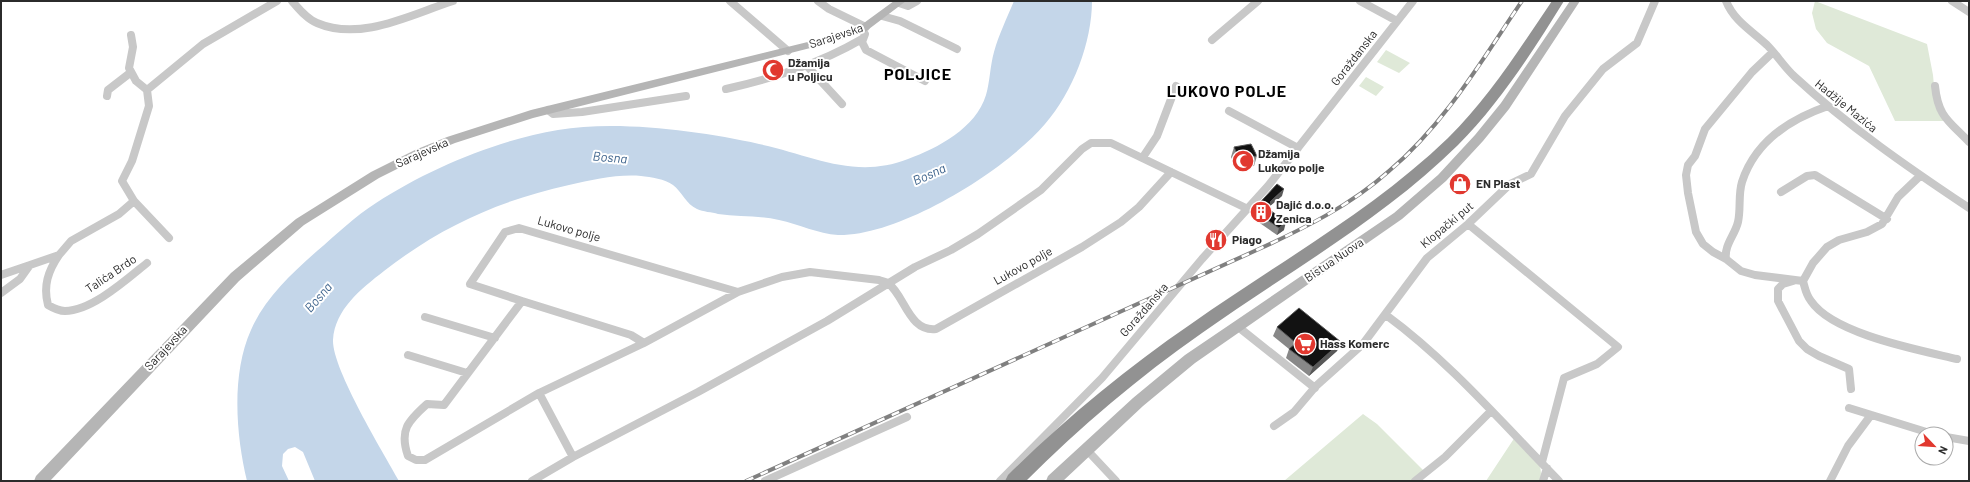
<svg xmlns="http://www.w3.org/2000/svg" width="1970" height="482" font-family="Barlow,sans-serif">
<rect width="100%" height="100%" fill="#fff"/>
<path fill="#dfe9d8" d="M1815,1l112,43 6,31 3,33 10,13h-51l-26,-55 -42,-23 -11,-14 -4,-16z
M1386,50l24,13 -11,10 -22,-11z
M1366,77l18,10 -8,9 -17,-10z
M1363,414l14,10 48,48 -11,9h-130z
M1515,437c14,14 30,22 25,44h-54z"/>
<path fill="#c4d6e9" d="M1014,1h78c0,41 -19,91 -47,123 -39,46 -144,112 -207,111 -20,-1 -39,-11 -59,-15 -20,-5 -41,-3 -61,-6 -6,-2 -15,-2 -21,-5 -11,-5 -15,-17 -24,-24 -8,-6 -22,-8 -32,-9 -24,-2 -48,4 -72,9 -71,16 -127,41 -185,86 -23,18 -49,38 -51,69 -1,29 50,112 66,141h-84l-12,-29 -8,-5 -7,2 -5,5 -1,12 7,15h-42c-11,-45 -16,-107 4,-151 14,-32 40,-56 66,-79 19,-16 38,-35 59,-48 52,-34 121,-63 182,-73 60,-10 142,1 201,14 53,11 95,36 149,15 30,-11 68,-31 78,-64 4,-14 4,-29 8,-43 5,-18 13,-34 20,-51z"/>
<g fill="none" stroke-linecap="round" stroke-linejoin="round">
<path stroke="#c8c8c8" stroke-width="8" d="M292,1c7,8 15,18 25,22 44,19 95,-9 136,-22
M730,1l58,50
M818,1l11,8 37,18
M1360,1l37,20
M1726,1c8,20 26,30 41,44 10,10 17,22 28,32 53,49 114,91 174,131
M1952,1l17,11
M899,3l9,3 9,-5
M882,16l18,5 57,28
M861,30l4,4 -3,8 4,8 59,31
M131,35l2,12 -4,21 7,13 11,9
M1212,40l46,-39
M1773,52l-21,20 -47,57 -10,27 -7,9 -2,10 2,18 8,39 7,12 10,8 13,7 15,12 14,4 48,6
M807,66l35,38
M1935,86c3,31 14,35 34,56
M726,89c48,-11 93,-25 136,-50
M107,96l1,-6 22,-17
M548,110l5,4 29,-2 104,-16
M1229,111l69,37
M1143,157l14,-21 19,-50
M1920,176l-22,21 -16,27 -15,8 -28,8 -12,7 -14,16 -10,18c2,7 3,14 8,20 22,33 108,49 146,58
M1781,192l26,-16 8,-1 72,44
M134,201l35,37
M1468,224l150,123 -21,17 -33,14 -22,84
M59,255c-11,16 -16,31 -11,50 5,3 12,6 17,6 27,0 62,-32 82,-48
M1726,259c-2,-14 9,-24 12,-37 3,-13 0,-27 4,-40 13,-40 48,-63 86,-76
M1,275l29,-10
M1793,281l-10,3 -5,5v12l21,40 8,8 12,7 30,13 2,20
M1,293l19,-14 10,-14 29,-10 12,-14 48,-27 15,-13 -12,-20 10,-20 17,-55 -2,-16 56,-46 74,-43
M522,301l-52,-17 35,-52 14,-4 219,64
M1386,315c64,47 117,109 173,166
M425,317l70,21
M1237,326l78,62
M408,355l59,18
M539,393l-114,67h-9l-8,-4c-9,-26 0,-35 19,-52l17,1 78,-104 109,34 13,8
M1849,408l84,26
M1274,426l20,-14 22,-26 47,-42 64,-86 41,-34 42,-40 21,-10 34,-58 38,-47 34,-26 18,-42
M1946,437l23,4
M1086,449l30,32
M573,457l-34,-64 105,-50 94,-51 44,-15 28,-5 69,8c3,1 7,2 9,3 17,13 21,49 48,46l146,-82 39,-25 18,-15 32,-35
M532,481l41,-24 125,-65 129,-71 88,-54 36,-17 27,-16 63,-44 41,-41 9,-6h20l137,66
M765,481l142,-64
M1000,481l102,-103 100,-119 66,-73 145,-185
M1415,481l30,-24 46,-46
M1543,481l4,-13
M1830,481l18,-35 23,-31"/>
<path fill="#b5b5b5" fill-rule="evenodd" d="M894,1h12l-41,31 -31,10 -301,76 -78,25 -32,13 -44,22 -75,47 -65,56 -189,200h-16l2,-5 195,-203 65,-54 75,-47 44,-22 32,-13 84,-27 301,-74 25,-8z
M1570,1h10l-71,108 -26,32 -37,40 -44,38 -207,144 -52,43 -80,75h-17l2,-5 85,-78 52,-43 209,-142 44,-38 37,-40 26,-32z"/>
<path fill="#929292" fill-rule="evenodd" d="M1552,1h12c-31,50 -64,102 -106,144 -76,75 -170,127 -256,188 -63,44 -122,94 -176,148h-21l3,-6c56,-55 117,-106 183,-151 86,-61 180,-112 257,-186 41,-40 72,-90 104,-137z"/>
<g stroke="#808080" stroke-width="4">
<path id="rail" d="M746,481l513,-232c46,-21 92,-44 130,-78 55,-46 93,-111 133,-170"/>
</g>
<use href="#rail" stroke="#fff" stroke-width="2.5" stroke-dasharray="8" stroke-linecap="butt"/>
</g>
<path fill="#888" d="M1234,147l23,9 -3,10 -18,2 -5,-11z
M1282,196l-12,10 -1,3 15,21 -7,5 -26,-18 2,-7z
M1277,327l64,15 -4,9 -28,25 -23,-18 3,-9 -16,-13z"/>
<path fill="#595959" d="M1284,189l-2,7 -12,10 -1,4 -3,-3 4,-5z
M1286,222l-2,8 -7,5 2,-7z
M1341,342l-4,9 -28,25 4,-9z"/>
<path fill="#121212" stroke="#595959" d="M1251,144l6,12 -18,2 -5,-11z
M1277,184l7,5 -14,13 1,1 -5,4 20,15 -7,6 -26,-18z
M1299,308l42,34 -28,25 -24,-18 7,-6 -19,-16z"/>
<defs>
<g id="mosque-disc" transform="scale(1.15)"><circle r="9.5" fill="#e1382f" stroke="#fff"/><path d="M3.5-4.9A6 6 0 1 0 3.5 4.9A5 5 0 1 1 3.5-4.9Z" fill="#fff"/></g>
<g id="shop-disc" transform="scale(1.15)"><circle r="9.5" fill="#e1382f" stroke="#fff"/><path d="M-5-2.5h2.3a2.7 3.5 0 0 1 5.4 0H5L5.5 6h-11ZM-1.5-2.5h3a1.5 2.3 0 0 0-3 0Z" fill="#fff"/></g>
<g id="building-disc" transform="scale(1.15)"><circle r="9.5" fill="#e1382f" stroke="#fff"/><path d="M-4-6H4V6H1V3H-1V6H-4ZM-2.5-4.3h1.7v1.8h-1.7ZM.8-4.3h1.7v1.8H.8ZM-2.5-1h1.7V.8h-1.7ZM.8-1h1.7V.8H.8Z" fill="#fff"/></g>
<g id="restaurant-disc" transform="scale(1.15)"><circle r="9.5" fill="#e1382f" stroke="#fff"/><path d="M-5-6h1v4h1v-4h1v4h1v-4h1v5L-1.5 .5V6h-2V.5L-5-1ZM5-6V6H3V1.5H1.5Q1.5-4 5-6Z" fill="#fff"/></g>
<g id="supermarket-disc" transform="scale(1.15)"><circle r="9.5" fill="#e1382f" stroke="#fff"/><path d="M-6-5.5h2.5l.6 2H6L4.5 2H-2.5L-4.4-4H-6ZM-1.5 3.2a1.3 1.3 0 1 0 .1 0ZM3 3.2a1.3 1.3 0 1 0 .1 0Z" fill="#fff"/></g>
</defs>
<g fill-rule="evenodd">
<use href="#mosque-disc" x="773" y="70"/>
<use href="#mosque-disc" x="1243" y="161"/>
<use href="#shop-disc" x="1460" y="184"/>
<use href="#building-disc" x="1261" y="212"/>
<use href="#restaurant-disc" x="1216" y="240"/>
<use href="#supermarket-disc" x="1305" y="344"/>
</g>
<g text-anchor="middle" stroke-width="4" stroke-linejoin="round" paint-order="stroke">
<g font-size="12" fill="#2b2b2b" stroke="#fff">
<text transform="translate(836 36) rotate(-18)" y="4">Sarajevska</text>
<text transform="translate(1354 58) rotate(-52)" y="4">Goraždanska</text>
<text transform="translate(1846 106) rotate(39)" y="4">Hadžije Mazića</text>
<text transform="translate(422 153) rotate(-24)" y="4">Sarajevska</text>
<text transform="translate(1447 225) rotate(-40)" y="4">Klopački put</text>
<text transform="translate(569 229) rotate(16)" y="4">Lukovo polje</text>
<text transform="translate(1334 260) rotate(-34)" y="4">Bistua Nuova</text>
<text transform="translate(1023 266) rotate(-29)" y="4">Lukovo polje</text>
<text transform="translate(111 274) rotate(-34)" y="4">Talića Brdo</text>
<text transform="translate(1144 310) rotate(-49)" y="4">Goraždanska</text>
<text transform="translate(166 348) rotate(-47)" y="4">Sarajevska</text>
</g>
<g font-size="12" font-weight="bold" fill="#2b2b2b" stroke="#fff" text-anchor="start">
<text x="788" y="67">Džamija<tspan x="788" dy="14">u Poljicu</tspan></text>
<text x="1258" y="158">Džamija<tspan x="1258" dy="14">Lukovo polje</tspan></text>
<text x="1476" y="188">EN Plast</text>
<text x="1276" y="209">Dajić d.o.o.<tspan x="1276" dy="14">Zenica</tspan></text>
<text x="1232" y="244">Piago</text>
<text x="1320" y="348">Hass Komerc</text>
</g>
<g font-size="13" font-style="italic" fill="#3c628b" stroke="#fff">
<text transform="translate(610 157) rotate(5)" y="5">Bosna</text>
<text transform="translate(929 174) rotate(-24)" y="5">Bosna</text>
<text transform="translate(318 297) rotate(-49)" y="5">Bosna</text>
</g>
<g font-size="16" font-weight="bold" letter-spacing="1" fill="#000" stroke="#fff">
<text x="918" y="80">POLJICE</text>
<text x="1227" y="97">LUKOVO POLJE</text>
</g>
</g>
<rect width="1970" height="482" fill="none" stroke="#2b2b2b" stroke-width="4"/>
<g transform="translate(1934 446) rotate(115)"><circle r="19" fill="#ffffff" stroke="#aaaaaa"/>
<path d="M0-3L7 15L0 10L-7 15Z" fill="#e1382f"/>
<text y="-6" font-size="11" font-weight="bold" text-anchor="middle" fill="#2b2b2b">N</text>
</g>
</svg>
